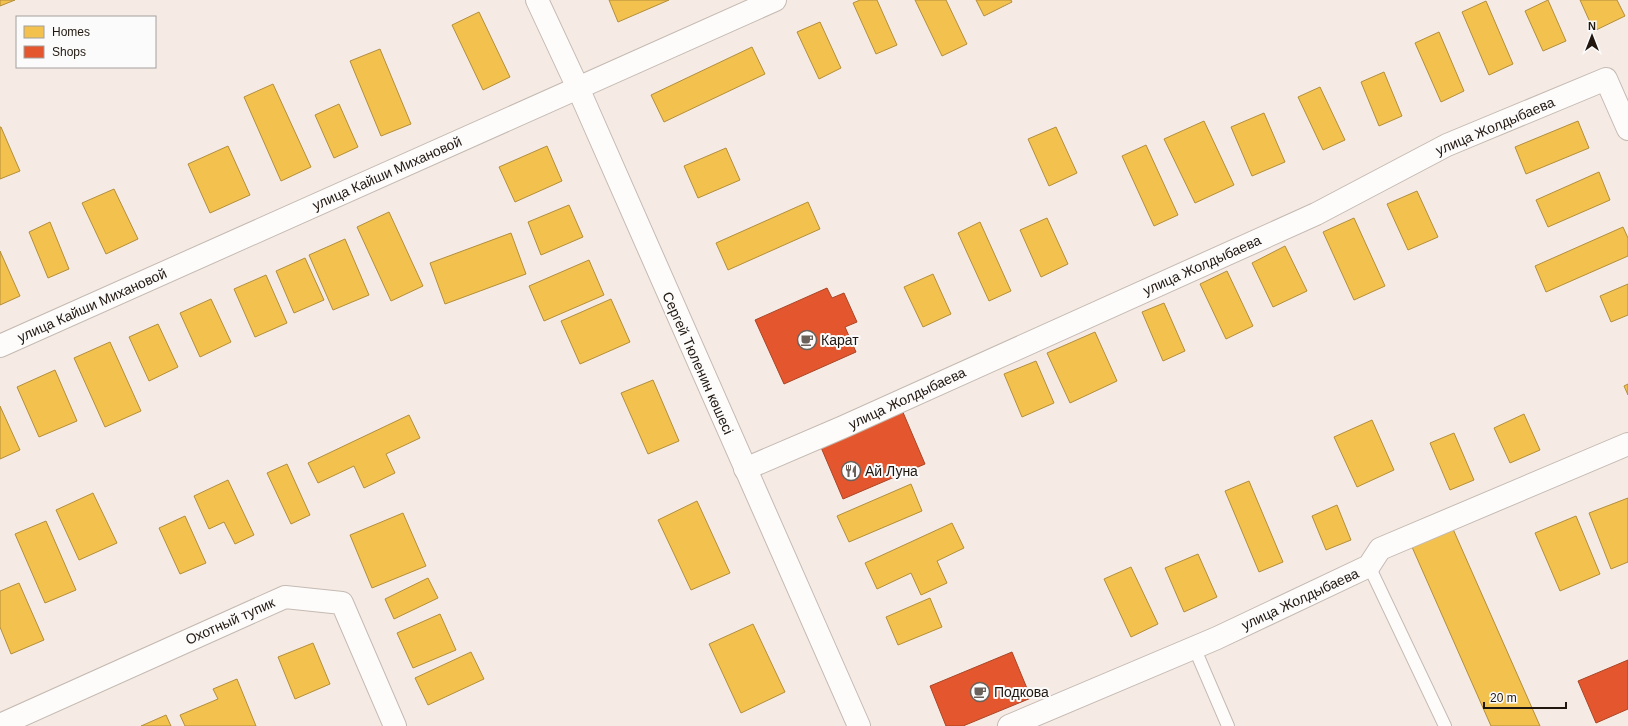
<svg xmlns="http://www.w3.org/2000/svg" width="1628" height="726" font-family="Arial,sans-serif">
<rect width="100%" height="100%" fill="#f5ebe4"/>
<path fill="#f2c14e" stroke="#b38e3b" d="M0,0h15l-15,6z
M609,0h60l-51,22z
M860,0h17l20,45 -21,9 -23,-51z
M915,0h31l21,44 -25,12z
M976,0h35l1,2 -28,14z
M1548,0l18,41 -23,10 -18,-40z
M1580,0h37l8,16 -31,15z
M1486,1l27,63 -24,11 -27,-63z
M479,12l31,65 -27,13 -31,-65z
M820,22l21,46 -22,11 -22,-47z
M1439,32l25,59 -23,11 -26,-59z
M752,47l13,27 -101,48 -13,-27z
M380,49l31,75 -30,12 -31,-75z
M1384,72l18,44 -23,10 -18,-44z
M273,84l38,83 -30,14 -37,-84z
M1320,87l25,53 -22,10 -25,-53z
M339,104l19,43 -24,11 -19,-43z
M1264,113l21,49 -33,14 -21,-49z
M1204,121l30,64 -39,18 -31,-64z
M1578,121l11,27 -63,26 -11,-27z
M0,127h1l19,44 -20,8z
M1056,127l21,46 -28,13 -21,-47z
M1146,145l32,70 -24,11 -32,-70z
M228,146l22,49 -40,18 -22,-49z
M547,146l15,35 -47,21 -16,-35z
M726,148l14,32 -42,18 -14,-32z
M1599,172l11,28 -62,27 -12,-27z
M114,189l24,50 -32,15 -24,-51z
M1417,191l21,46 -30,13 -21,-46z
M808,202l12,27 -92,41 -12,-27z
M569,205l14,32 -42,18 -13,-33z
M389,212l34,74 -32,15 -34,-74z
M1047,218l21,46 -27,13 -21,-47z
M1354,218l31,68 -31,14 -31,-68z
M50,222l19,47 -21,9 -19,-46z
M980,222l31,69 -22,10 -31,-68z
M1623,227l5,11v18l-82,36 -11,-26z
M511,233l15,41 -81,30 -15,-41z
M345,239l24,56 -36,15 -24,-55z
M1285,246l22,45 -34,16 -21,-44z
M0,251l20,45 -20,9z
M305,258l19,42 -30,13 -18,-42z
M589,260l15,35 -60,26 -15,-35z
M1227,271l26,55 -27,13 -26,-55z
M933,274l18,40 -28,13 -19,-40z
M266,275l21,48 -32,14 -21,-48z
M1628,284v31l-17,7 -11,-26z
M211,299l20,43 -31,15 -20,-44z
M611,299l19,43 -50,22 -19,-43z
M1164,303l21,48 -22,10 -21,-49z
M158,324l20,43 -29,14 -20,-44z
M1095,332l22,49 -47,22 -23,-50z
M110,342l31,69 -36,16 -31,-69z
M1036,361l18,42 -32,14 -18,-43z
M55,370l22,51 -38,16 -22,-50z
M653,380l26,61 -31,13 -27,-61z
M1628,384v11l-4,-9z
M0,406l20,44 -20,9z
M1524,414l16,36 -30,13 -16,-35z
M409,415l11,23 -34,16 9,19 -31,15 -10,-22 -36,17 -10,-20z
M1372,420l22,50 -37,17 -23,-50z
M1454,433l20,47 -24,10 -20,-47z
M287,464l23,51 -19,9 -24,-51z
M228,480l26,55 -19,9 -11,-22 -15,7 -15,-33z
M1249,481l34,81 -24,10 -34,-81z
M911,484l11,27 -73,31 -12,-26z
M93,493l24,50 -38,17 -23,-50z
M1628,498v64l-17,7 -22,-56z
M697,501l33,72 -39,17 -33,-70z
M1337,505l14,35 -25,10 -14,-34z
M403,513l23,53 -54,22 -22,-53z
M185,516l21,47 -26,11 -21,-46z
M1576,516l24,58 -40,17 -25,-58z
M46,521l30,69 -31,13 -30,-69z
M952,523l12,25 -27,13 10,22 -26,12 -10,-22 -34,16 -12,-26z
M1453,529l87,197h-49l-79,-179z
M1198,554l19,43 -33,15 -19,-44z
M1131,567l27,57 -27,13 -27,-58z
M428,578l10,20 -44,21 -9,-20z
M19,583l25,57 -33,14 -11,-27v-36z
M930,598l12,29 -44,18 -12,-28z
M440,614l16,36 -43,18 -16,-35z
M753,624l32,68 -44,21 -32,-69z
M313,643l17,41 -35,15 -17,-42z
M471,652l13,27 -56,26 -13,-27z
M237,679l19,47h-71l-5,-11 38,-16 -5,-10z
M166,715l5,11h-30z"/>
<path fill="#e4572e" stroke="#aa4425" d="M827,288l5,10 12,-5 13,29 -12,5 11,25 -72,32 -29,-64z
M902,410l23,54 -82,35 -23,-54z
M1012,652l19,46 -68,28h-17l-16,-40z
M1628,660v49l-32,14 -18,-42z"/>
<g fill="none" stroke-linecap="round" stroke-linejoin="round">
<g stroke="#c4bab2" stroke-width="14">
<path id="service" d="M1369,566l76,160
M1194,647l34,79"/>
</g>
<g stroke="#c4bab2" stroke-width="24">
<path id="minor" d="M0,346l775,-346
M745,469l98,-42 473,-213 131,-69 159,-66 22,50
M0,725l285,-128 57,6 53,123
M1009,726l208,-88 152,-72 11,-17 248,-105"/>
</g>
<g stroke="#c4bab2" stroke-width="24">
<path id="secondary" d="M537,0l41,88 281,638"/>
</g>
<use href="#service" stroke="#fefcfb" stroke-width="12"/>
<use href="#minor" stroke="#fefcfb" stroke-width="22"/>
<use href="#secondary" stroke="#fefcfb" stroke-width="22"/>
</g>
<defs>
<g id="cafe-ring" transform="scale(1)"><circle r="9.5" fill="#fbfbfb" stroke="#6b615a" stroke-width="1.5"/><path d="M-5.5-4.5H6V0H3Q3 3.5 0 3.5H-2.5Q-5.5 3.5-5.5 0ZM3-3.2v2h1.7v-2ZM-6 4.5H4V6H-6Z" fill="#6b615a"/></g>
<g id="restaurant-ring" transform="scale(1)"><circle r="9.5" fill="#fbfbfb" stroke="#6b615a" stroke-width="1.5"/><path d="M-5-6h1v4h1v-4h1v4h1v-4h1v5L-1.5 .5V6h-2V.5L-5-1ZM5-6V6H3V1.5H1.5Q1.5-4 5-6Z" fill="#6b615a"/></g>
</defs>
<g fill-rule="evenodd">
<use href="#cafe-ring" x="807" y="340"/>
<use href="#restaurant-ring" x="851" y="471"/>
<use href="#cafe-ring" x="980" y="692"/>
</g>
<g text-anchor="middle" stroke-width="4" stroke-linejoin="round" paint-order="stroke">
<g font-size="14" fill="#21170f" stroke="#fbfbfb">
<text transform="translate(1495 126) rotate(-23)" y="5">улица Жолдыбаева</text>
<text transform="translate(387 173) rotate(-24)" y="5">улица Кайши Михановой</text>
<text transform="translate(1202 265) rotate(-24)" y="5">улица Жолдыбаева</text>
<text transform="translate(92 305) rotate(-24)" y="5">улица Кайши Михановой</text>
<text transform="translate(698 363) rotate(66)" y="5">Сергей Тюленин көшесі</text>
<text transform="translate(907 398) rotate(-25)" y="5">улица Жолдыбаева</text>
<text transform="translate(1300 599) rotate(-25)" y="5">улица Жолдыбаева</text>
<text transform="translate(230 621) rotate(-24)" y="5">Охотный тупик</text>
</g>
<g font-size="14" fill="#21170f" stroke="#fbfbfb" text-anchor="start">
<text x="821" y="345">Карат</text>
<text x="865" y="476">Ай Луна</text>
<text x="994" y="697">Подкова</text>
</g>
</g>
<rect x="16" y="16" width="140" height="52" fill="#fbfbfb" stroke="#a4a09d"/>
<rect x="24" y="26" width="20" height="12" fill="#f2c14e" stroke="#a4a09d"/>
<text x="52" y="36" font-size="12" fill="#21170f">Homes</text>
<rect x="24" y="46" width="20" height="12" fill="#e4572e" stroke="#a4a09d"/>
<text x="52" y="56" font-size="12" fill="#21170f">Shops</text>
<g transform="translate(1592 36)" stroke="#fbfbfb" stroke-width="3" paint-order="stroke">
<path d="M0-3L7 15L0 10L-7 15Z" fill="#21170f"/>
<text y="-6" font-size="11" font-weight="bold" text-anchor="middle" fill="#21170f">N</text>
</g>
<path d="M1484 702v6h82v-6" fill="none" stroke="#21170f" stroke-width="2"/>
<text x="1490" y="702" font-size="12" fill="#21170f" stroke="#fbfbfb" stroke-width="3" paint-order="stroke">20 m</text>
</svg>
